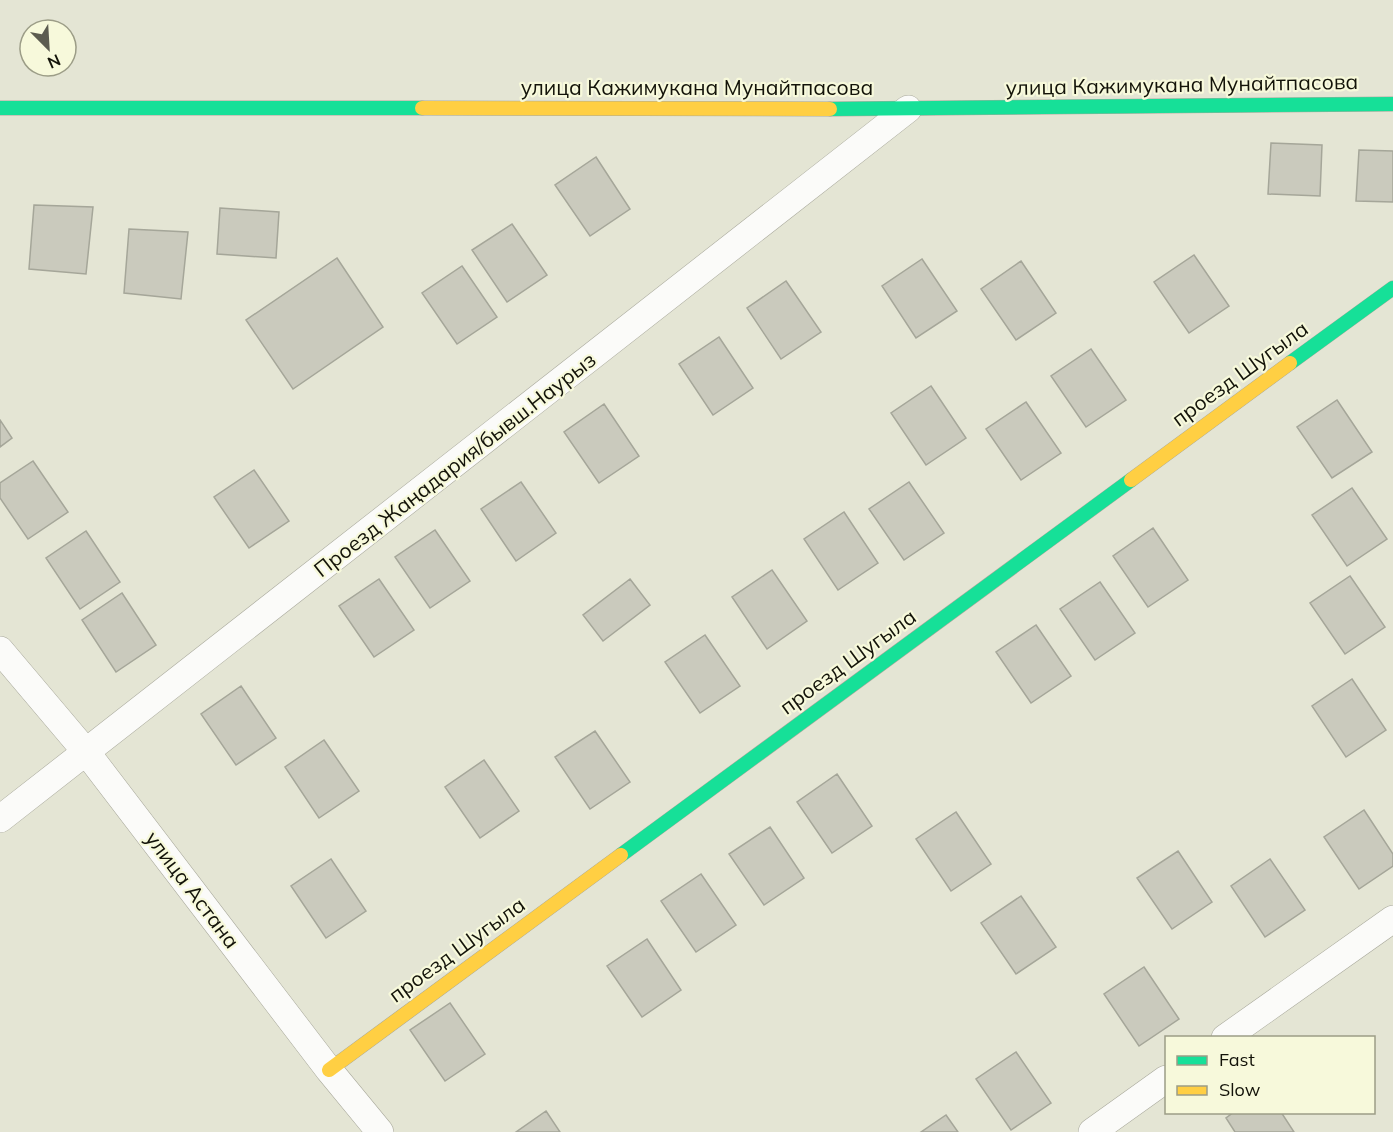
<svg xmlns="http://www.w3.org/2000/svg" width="1393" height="1132" font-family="Mulish,sans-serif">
<rect width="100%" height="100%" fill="#e4e5d4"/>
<path fill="#cacabd" stroke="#a5a699" stroke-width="1.5" d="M1271,143l51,2 -2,51 -52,-2z
M1359,150l34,1v51l-37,-1z
M596,157l34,52 -40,27 -35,-51z
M34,205l59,2 -7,67 -57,-5z
M220,208l59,4 -3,46 -59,-4z
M512,224l35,51 -40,27 -35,-52z
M129,229l59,3 -7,67 -57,-6z
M1194,255l35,51 -40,27 -35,-51z
M337,258l46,69 -90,62 -47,-69z
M922,259l35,52 -41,27 -34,-52z
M1021,261l35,52 -40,27 -35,-51z
M462,266l35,51 -40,27 -35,-51z
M786,281l35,51 -40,27 -34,-51z
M719,337l34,51 -40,27 -34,-51z
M1091,349l35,51 -40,27 -35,-51z
M931,386l35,52 -40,27 -35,-52z
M1337,400l35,52 -40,26 -35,-51z
M1026,402l35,51 -40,27 -35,-51z
M604,404l35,52 -40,27 -35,-51z
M0,420l12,18 -12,9z
M33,461l35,51 -40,27 -28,-41v-15z
M254,470l35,51 -40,27 -35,-51z
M521,482l35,51 -40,28 -35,-52z
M909,482l35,51 -40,27 -35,-51z
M1352,488l35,51 -40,27 -35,-51z
M844,512l34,51 -40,27 -34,-51z
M1153,528l35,52 -40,27 -35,-51z
M435,530l35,51 -40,27 -35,-51z
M86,531l34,51 -40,27 -34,-51z
M772,570l35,51 -40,28 -35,-52z
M1350,576l35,51 -40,27 -35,-51z
M379,579l35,51 -40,27 -35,-51z
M630,579l20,26 -47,36 -20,-26z
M1100,582l35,51 -40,27 -35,-51z
M122,593l34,52 -40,27 -34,-52z
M1036,625l35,51 -40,27 -35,-51z
M705,635l35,51 -40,27 -35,-51z
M1352,679l34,51 -40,27 -34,-51z
M241,686l35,52 -40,27 -35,-51z
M595,731l35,51 -40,27 -35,-52z
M324,740l35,51 -40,27 -34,-51z
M484,760l35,51 -39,27 -35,-51z
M837,774l35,52 -40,27 -35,-51z
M1364,810l29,44v12l-34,23 -35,-52z
M956,812l35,52 -40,27 -35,-52z
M770,827l34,51 -40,27 -35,-51z
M1178,851l34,51 -40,27 -35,-51z
M331,859l35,52 -40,27 -35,-52z
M1270,859l35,51 -40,27 -34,-51z
M701,874l35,51 -40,27 -35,-51z
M1021,896l35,51 -40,27 -35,-51z
M647,939l34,51 -39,27 -35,-51z
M1144,967l35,52 -40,27 -35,-52z
M450,1003l35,51 -40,27 -35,-51z
M1016,1052l35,51 -40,27 -35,-51z
M546,1111l14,21h-44z
M1234,1112h47l13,20h-59l-9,-14z
M946,1115l12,17h-37z"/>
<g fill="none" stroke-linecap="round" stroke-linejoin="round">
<g stroke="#a8a89b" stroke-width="28">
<path id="street" d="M0,650l87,103 242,317 51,62
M0,819l908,-710
M1225,1038l168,-119
M1092,1132l74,-53"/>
</g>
<g stroke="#a8a89b" stroke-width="15">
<path id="fast" d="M0,108h422
M830,109l563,-5
M1290,363l103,-75
M621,855l510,-375"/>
</g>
<g stroke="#a8a89b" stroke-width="15">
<path id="slow" d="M422,108l408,1
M1131,480l159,-117
M329,1070l292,-215"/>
</g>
<use href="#street" stroke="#fbfbf9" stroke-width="27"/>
<use href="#fast" stroke="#16e098" stroke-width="14"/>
<use href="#slow" stroke="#ffcf43" stroke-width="14"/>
</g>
<g text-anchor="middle" stroke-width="4.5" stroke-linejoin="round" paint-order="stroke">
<g font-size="21" fill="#131309" stroke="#f7f9db">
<text transform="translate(1182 85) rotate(-1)" y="7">улица Кажимукана Мунайтпасова</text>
<text x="697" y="95">улица Кажимукана Мунайтпасова</text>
<text transform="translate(1240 374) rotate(-36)" y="7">проезд Шугыла</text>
<text transform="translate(455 465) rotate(-38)" y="7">Проезд Жаңадария/бывш.Наурыз</text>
<text transform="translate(848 662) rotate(-36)" y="7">проезд Шугыла</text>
<text transform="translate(192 890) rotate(53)" y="7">улица Астана</text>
<text transform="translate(457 950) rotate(-36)" y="7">проезд Шугыла</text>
</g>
</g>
<rect x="1165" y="1036" width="210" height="78" fill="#f7f9db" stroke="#9c9d87" stroke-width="1.5"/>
<rect x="1177" y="1056" width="30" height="9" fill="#16e098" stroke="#9c9d87" stroke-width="1.5"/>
<text x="1219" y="1066" font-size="18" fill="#131309">Fast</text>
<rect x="1177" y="1086" width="30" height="9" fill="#ffcf43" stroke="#9c9d87" stroke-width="1.5"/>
<text x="1219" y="1096" font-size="18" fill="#131309">Slow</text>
<g transform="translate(48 48) rotate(156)"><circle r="28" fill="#f7f9db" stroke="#9c9d87" stroke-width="1.5"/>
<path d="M0-4.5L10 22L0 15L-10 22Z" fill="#5c5c50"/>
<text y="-9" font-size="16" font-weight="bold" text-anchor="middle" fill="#131309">N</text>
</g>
</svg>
